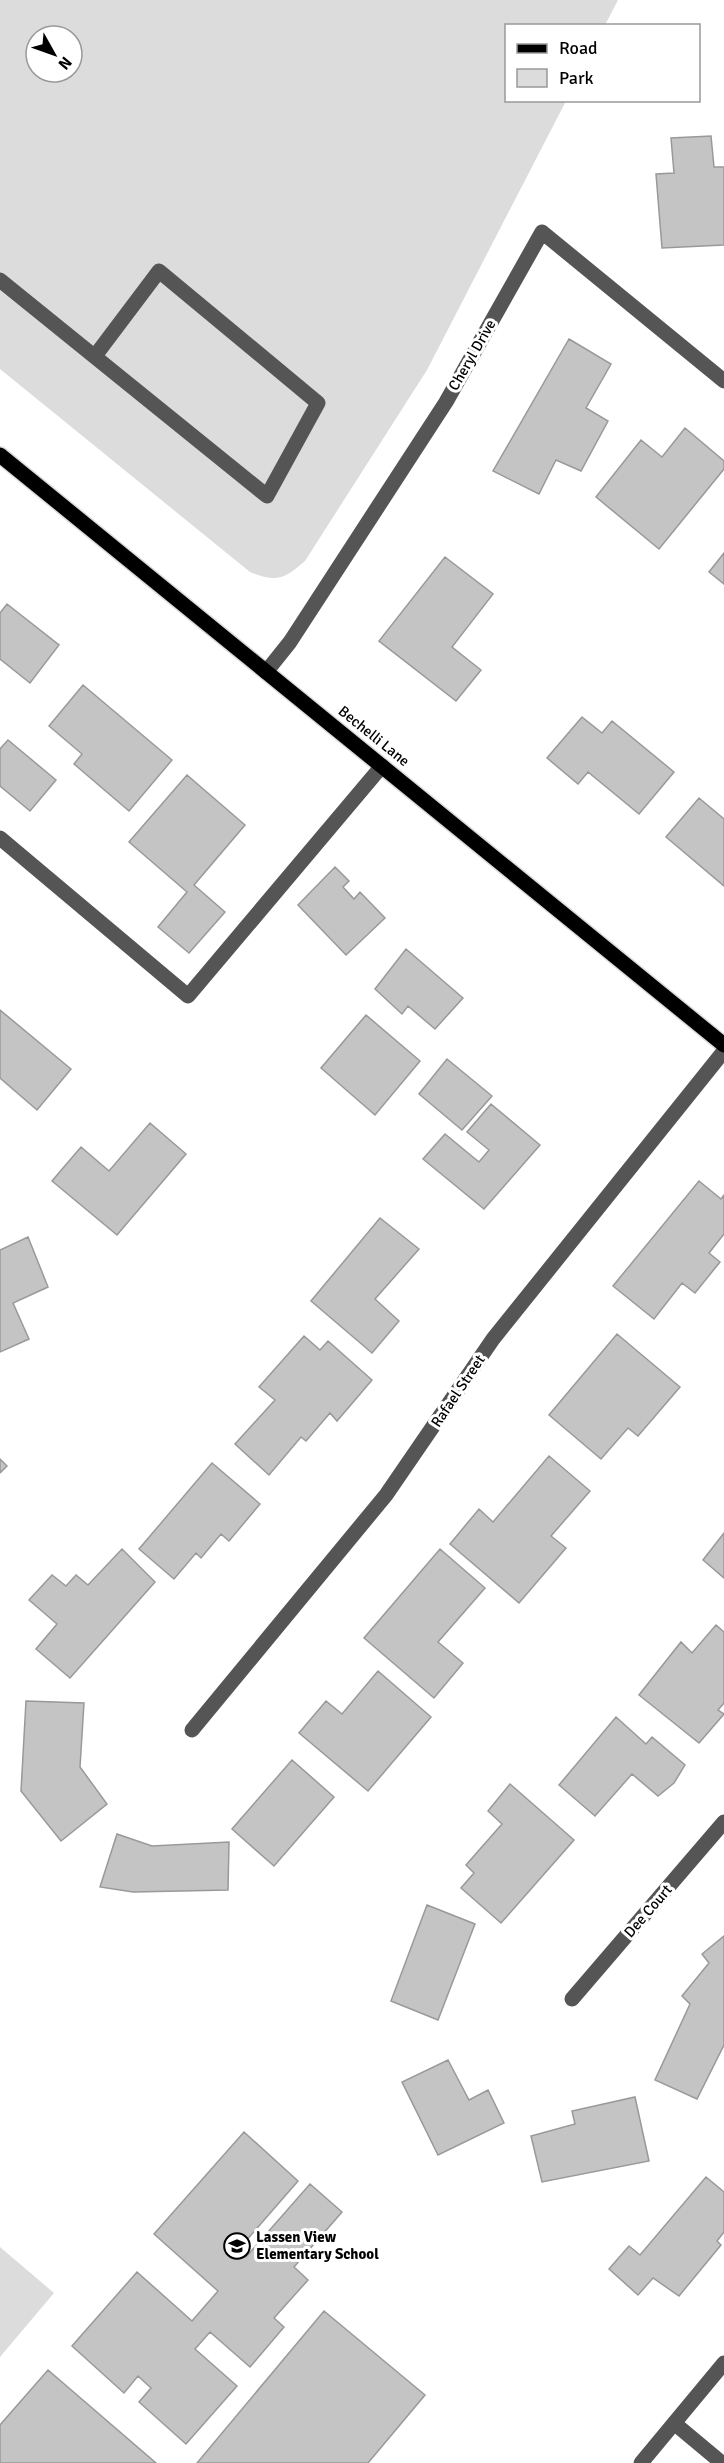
<svg xmlns="http://www.w3.org/2000/svg" width="724" height="2463" font-family="Signika,sans-serif">
<rect width="100%" height="100%" fill="#fff"/>
<path fill="#dcdcdc" fill-rule="evenodd" d="M0,0h618l-13,25 -99,1v74l60,1 -139,269 -122,191c-21,18 -28,22 -55,11l-250,-203zM36,36h36v36h-36z
M0,2247l54,46 -54,64z"/>
<path fill="#c4c4c4" stroke="#999" stroke-width="1.5" d="M711,136l3,31h10v78l-62,3 -6,-74 18,-1 -3,-35z
M569,339l42,25 -25,44 22,13 -27,50 -25,-11 -17,34 -46,-23z
M685,428l39,33v8l-65,80 -63,-52 45,-57 21,17z
M724,553v31l-15,-12z
M445,557l48,37 -41,53 29,23 -25,31 -77,-60z
M7,604l52,41 -29,38 -30,-24v-46z
M83,685l89,75 -43,51 -55,-47 8,-10 -33,-28z
M582,717l20,16 10,-12 62,51 -35,42 -51,-42 -10,12 -31,-26z
M8,740l48,40 -26,31 -30,-25v-37z
M187,775l58,50 -51,60 31,27 -36,41 -31,-26 29,-35 -58,-50z
M699,798l25,21v67l-58,-49z
M335,867l14,14 -6,6 11,12 6,-7 25,26 -39,37 -48,-50z
M406,949l57,49 -28,31 -27,-23 -6,8 -27,-25z
M0,1010l71,59 -34,41 -37,-32z
M366,1015l54,46 -45,54 -54,-47z
M447,1059l45,37 -30,34 -43,-36z
M491,1104l49,41 -56,64 -61,-50 22,-25 34,28 10,-12 -22,-18z
M150,1123l36,31 -69,81 -65,-54 29,-34 28,24z
M699,1181l22,18 3,-4v39l-15,19 11,9 -25,31 -13,-10 -28,36 -41,-33z
M380,1218l39,31 -44,50 24,22 -27,32 -61,-52z
M28,1237l20,50 -35,16 16,36 -29,13v-102z
M617,1334l63,53 -42,49 -10,-8 -27,31 -52,-44z
M304,1336l16,14 8,-9 44,39 -35,41 -7,-8 -24,28 -5,-4 -32,38 -34,-31 40,-44 -16,-13z
M549,1456l41,35 -39,45 15,12 -47,55 -69,-59 29,-35 14,13z
M0,1459l7,7 -7,7z
M212,1463l48,41 -31,37 -8,-7 -20,24 -5,-5 -22,26 -35,-30z
M724,1533v45l-21,-18z
M122,1549l33,33 -85,96 -34,-29 21,-25 -28,-24 23,-25 14,11 10,-11 12,10z
M440,1549l45,39 -47,54 25,21 -29,35 -70,-60z
M716,1625l8,7v71l-6,7 6,4 -25,29 -60,-48 42,-53 11,11z
M378,1671l53,46 -63,74 -69,-58 27,-32 16,13z
M26,1701l58,2 -4,64 27,37 -46,37 -40,-50z
M616,1717l30,27 6,-7 33,28 -11,18 -16,13 -26,-22 -37,42 -36,-31z
M292,1760l42,37 -60,69 -42,-37z
M510,1784l64,56 -73,83 -40,-35 13,-15 -8,-8 36,-41 -14,-13z
M117,1834l35,12 77,-4 -1,48 -95,2 -33,-5z
M427,1905l48,19 -37,96 -47,-19z
M724,1936v109l-27,54 -42,-19 35,-76 -8,-8 27,-33 -7,-9z
M448,2060l21,40 19,-10 16,33 -66,32 -36,-73z
M635,2097l14,64 -107,21 -11,-46 44,-12 -3,-13z
M244,2132l54,49 -60,69 8,7 64,-73 32,28 -48,55 14,13 -34,38 10,9 -34,40 -40,-35 -15,17 42,37 -51,58 -47,-42 12,-14 -13,-12 -14,17 -52,-47 65,-74 55,49 26,-30 -64,-57z
M706,2177l18,15v40l-7,9 4,4 -42,51 -26,-18 -15,17 -29,-26 20,-23 11,9z
M324,2311l101,84 -57,68h-171z
M48,2370l108,93h-156v-38z"/>
<g fill="none" stroke-linecap="round" stroke-linejoin="round">
<g stroke="#dbdbdb" stroke-width="18">
<path id="major" d="M0,455l724,590"/>
</g>
<path stroke="#555" stroke-width="15" d="M0,280l267,216 51,-93 -159,-132 -64,85
M266,672l24,-30 156,-240 96,-170 182,149
M0,838l188,158 194,-230
M192,1730l194,-235 107,-156 231,-288
M572,1999l152,-177
M674,2423l48,40
M641,2463l83,-100"/>
<use href="#major" stroke="#000" stroke-width="15"/>
</g>
<defs>
<g id="school-ring" transform="scale(1.35)"><circle r="9.5" fill="#fff" stroke="#000" stroke-width="1.5"/><path d="M0-5L7-2L0 1L-7-2ZM-4 1L0 2.5L4 1V4Q0 6-4 4Z" fill="#000"/></g>
</defs>
<g fill-rule="evenodd">
<use href="#school-ring" x="237" y="2246"/>
</g>
<g text-anchor="middle" stroke-width="6" stroke-linejoin="round" paint-order="stroke">
<g font-size="15" fill="#000" stroke="#fff">
<text transform="translate(472 355) rotate(-60)" y="5">Cheryl Drive</text>
<text transform="translate(374 736) rotate(39)" y="5">Bechelli Lane</text>
<text transform="translate(458 1391) rotate(-56)" y="5">Rafael Street</text>
<text transform="translate(648 1911) rotate(-49)" y="5">Dee Court</text>
</g>
<g font-size="15" font-weight="bold" fill="#000" stroke="#fff" text-anchor="start">
<text x="256" y="2242">Lassen View<tspan x="256" dy="17">Elementary School</tspan></text>
</g>
</g>
<rect x="505" y="24" width="195" height="78" fill="#ffffff" stroke="#999999" stroke-width="1.5"/>
<rect x="517" y="44" width="30" height="9" fill="#000000" stroke="#999999" stroke-width="1.5"/>
<text x="559" y="54" font-size="18" fill="#000000">Road</text>
<rect x="517" y="69" width="30" height="18" fill="#dcdcdc" stroke="#999999" stroke-width="1.5"/>
<text x="559" y="84" font-size="18" fill="#000000">Park</text>
<g transform="translate(54 54) rotate(130)"><circle r="28" fill="#ffffff" stroke="#999999" stroke-width="1.5"/>
<path d="M0-4.5L10 22L0 15L-10 22Z" fill="#000000"/>
<text y="-9" font-size="16" font-weight="bold" text-anchor="middle" fill="#000000">N</text>
</g>
</svg>
